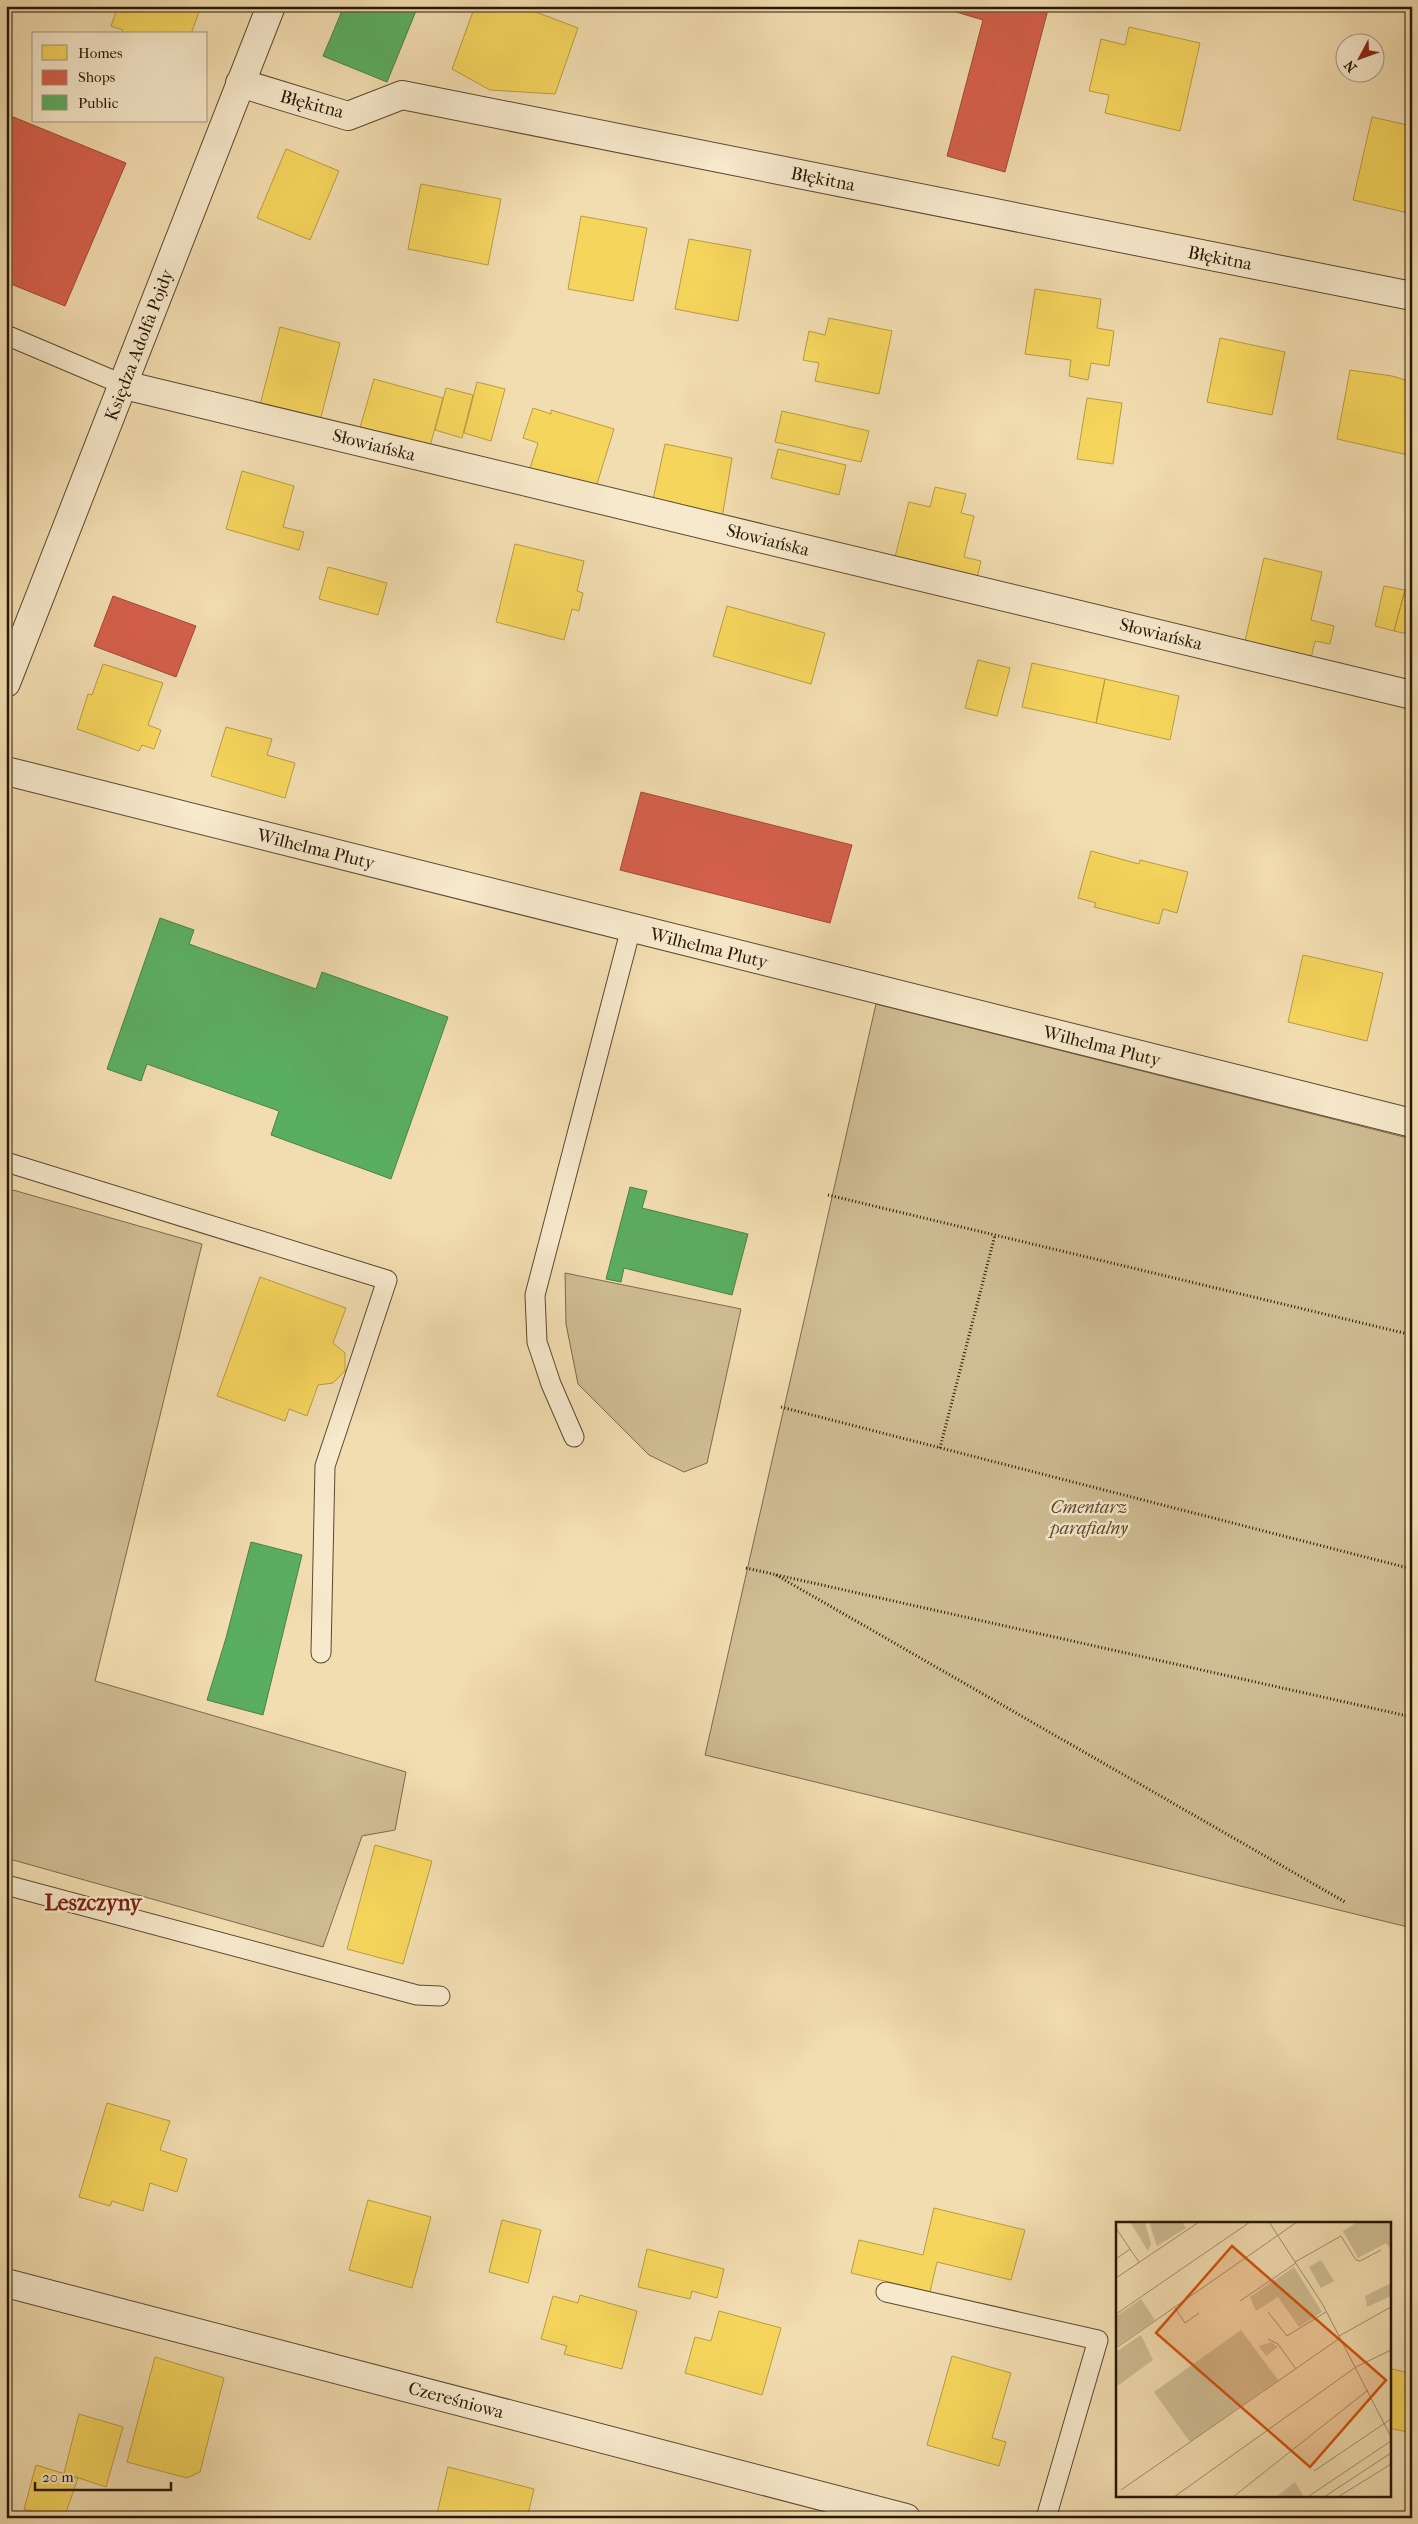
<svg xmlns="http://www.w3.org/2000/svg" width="1418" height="2524" font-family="'IM FELL French Canon',serif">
<rect width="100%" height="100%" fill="#f2ddb0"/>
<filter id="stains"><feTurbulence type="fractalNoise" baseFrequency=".004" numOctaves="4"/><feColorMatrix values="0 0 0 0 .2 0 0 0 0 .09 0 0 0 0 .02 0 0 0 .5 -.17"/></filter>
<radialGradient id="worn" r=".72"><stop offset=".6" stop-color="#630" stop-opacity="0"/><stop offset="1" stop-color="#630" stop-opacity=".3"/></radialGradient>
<path fill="#cfbc93" stroke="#7b6a4d" d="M876,1004l536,135v789l-707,-173z
M6,1188l196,56 -107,437 311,91 -11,58 -33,6 -39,111 -317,-89z
M565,1273l176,36 -34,154 -23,9 -35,-17 -71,-71 -12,-60z"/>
<path fill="#f6d55c" stroke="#b89c42" d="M131,6h70l-10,28h-70l2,-4 -12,-4 6,-17 11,4z
M475,6h45l58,22 -23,66 -65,-4 -38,-21z
M1129,27l71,16 -20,88 -75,-18 4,-18 -20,-4 12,-52 24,6z
M1372,117l40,9v88l-59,-14z
M286,149l53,22 -29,69 -53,-22z
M421,184l80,15 -13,66 -80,-16z
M581,216l66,12 -14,73 -65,-12z
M689,239l62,11 -13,71 -63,-12z
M1035,289l66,10 -4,29 17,3 -5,35 -18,-3 -3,17 -19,-4 2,-16 -46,-6z
M829,318l63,13 -13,63 -64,-13 4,-18 -16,-3 6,-29 16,4z
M280,327l60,16 -20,78 -60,-16z
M1220,338l65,14 -13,63 -65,-13z
M1350,370l42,6 20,6v50l-4,23 -71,-16z
M374,379l69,19 -14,52 -70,-19z
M477,382l28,7 -14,52 -27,-8z
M446,388l27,7 -11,43 -27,-8z
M1087,398l35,5 -9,61 -36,-5z
M533,408l18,6v-4l63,19 -18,58 -66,-19 8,-25 -15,-5z
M782,411l87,20 -8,31 -86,-20z
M665,444l67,14 -10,60 -70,-14z
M778,449l68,16 -7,30 -68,-17z
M242,471l52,15 -11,41 21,5 -5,18 -73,-21z
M935,487l31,7 -5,19 13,3 -10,41 17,4 -5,21 -82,-21 15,-59 21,5z
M515,544l69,17 -7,30 6,2 -4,18 -7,-2 -8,31 -68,-18z
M1264,558l58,14 -11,48 23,6 -4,18 -15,-3 -4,17 -66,-17z
M328,567l59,16 -9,32 -59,-16z
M1384,586l21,4 -11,41 -19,-5z
M1405,590l7,1v44l-18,-4z
M727,606l98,27 -14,51 -98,-28z
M978,660l32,8 -13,48 -32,-8z
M1032,663l73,16 -9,44 -74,-16z
M103,664l60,19 -15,42 13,5 -7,19 -12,-4 -3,6 -62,-22 11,-35 4,1z
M1105,679l74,17 -9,44 -74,-17z
M226,727l46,12 -5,16 28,8 -10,35 -74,-22z
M1091,851l48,13 1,-4 48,12 -11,41 -14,-4 -4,15 -65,-17 2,-4 -18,-5z
M1303,955l80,18 -16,68 -79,-19z
M260,1277l86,31 -13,35 12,10v18l-12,12 -15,2 -11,31 -18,-7 -4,12 -68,-25z
M375,1845l57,16 -29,103 -56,-15z
M107,2103l63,18 -10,29 27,9 -10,33 -27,-9 -7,28 -31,-10 -2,5 -31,-9z
M368,2200l63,17 -19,71 -63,-18z
M934,2208l91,22 -14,50 -74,-18 -7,30 -79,-19 8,-33 64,15z
M502,2220l39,10 -13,53 -39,-11z
M647,2249l77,20 -7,29 -25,-7 -2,8 -52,-12z
M580,2295l57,16 -15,58 -58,-15 3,-8 -26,-7 12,-43 25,7z
M719,2311l62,17 -19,67 -77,-22 10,-36 16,4z
M952,2356l59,17 -19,65 14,4 -7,24 -72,-21z
M155,2357l69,21 -24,94 -13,6 -60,-16z
M1389,2368l23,6v59l-23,-5z
M79,2414l44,13 -17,60 -42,-14z
M36,2465l42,13 -14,40h-13l-27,-9z
M448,2467l86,22 -7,29h-91z"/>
<path fill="#d6604d" stroke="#a24a38" d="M1049,6l-44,166 -58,-16 36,-136 -47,-14z
M6,114l120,49 -61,143 -59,-24z
M113,596l83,30 -20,51 -82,-31z
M641,792l211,53 -22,78 -210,-53z"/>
<path fill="#5aae61" stroke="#4b8146" d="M344,6h74l-31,76 -64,-26z
M160,918l34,12 -5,14 127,45 6,-17 126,45 -57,162 -120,-44 8,-24 -132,-47 -6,17 -34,-12z
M630,1187l17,4 -5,17 106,26 -16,61 -108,-27 -3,14 -15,-3z
M251,1542l51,13 -39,160 -56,-15 19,-62z"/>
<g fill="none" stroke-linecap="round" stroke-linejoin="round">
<g stroke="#5a4931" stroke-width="21">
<path id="service" d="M6,335l118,50
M6,1162l381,118 -62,186 -4,187
M574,1437l-23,-53 -14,-42 -2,-47 96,-367
M6,1885l411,110 23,1
M886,2292l212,48 -52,178"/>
</g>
<g stroke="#5a4931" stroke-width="30">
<path id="minor" d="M240,83l108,33 54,-21 1010,201
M124,385l1288,310
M6,771l1406,352
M6,2283l900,235"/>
</g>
<g stroke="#5a4931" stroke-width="30">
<path id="tertiary" d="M6,683l265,-677"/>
</g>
<path stroke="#271807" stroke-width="3" stroke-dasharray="1 2.5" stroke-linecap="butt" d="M828,1195l584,140
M781,1407l631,162
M940,1448l55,-213
M746,1568l666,149
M776,1575l569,327"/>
<use href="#service" stroke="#f7e9cc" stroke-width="19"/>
<use href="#minor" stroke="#f7e9cc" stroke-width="28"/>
<use href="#tertiary" stroke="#f7e9cc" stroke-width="28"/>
</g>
<g text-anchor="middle" stroke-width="5" stroke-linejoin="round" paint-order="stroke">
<g font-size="18" fill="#271807" stroke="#f7e9cc">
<text transform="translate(312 104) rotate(15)" y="6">Błękitna</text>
<text transform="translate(823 179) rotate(11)" y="6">Błękitna</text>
<text transform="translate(1220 258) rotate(11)" y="6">Błękitna</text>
<text transform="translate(139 345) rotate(-69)" y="6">Księdza Adolfa Pojdy</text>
<text transform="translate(374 445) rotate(14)" y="6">Słowiańska</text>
<text transform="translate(768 540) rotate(14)" y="6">Słowiańska</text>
<text transform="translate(1161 634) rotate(14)" y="6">Słowiańska</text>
<text transform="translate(316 849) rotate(14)" y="6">Wilhelma Pluty</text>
<text transform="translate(709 948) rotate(14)" y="6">Wilhelma Pluty</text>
<text transform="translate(1102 1046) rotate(14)" y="6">Wilhelma Pluty</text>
<text transform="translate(456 2400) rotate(15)" y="6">Czereśniowa</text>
</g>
<g font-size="18" font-style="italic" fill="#594931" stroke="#f7e9cc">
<text x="1089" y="1513">Cmentarz<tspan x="1089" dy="21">parafialny</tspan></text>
</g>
<g font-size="22" font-weight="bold" fill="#7a1f14" stroke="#f7e9cc">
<text x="93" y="1910">Leszczyny</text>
</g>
</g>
<g transform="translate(1116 2222)">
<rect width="275" height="275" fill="#f2ddb0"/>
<path d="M14,0h15l6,22 -3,7zM33,0h33l4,6 -29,18zM241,0h34v28l-5,-7 -28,15 -15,-27zM205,38l13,21 -13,7 -12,-21zM178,45l28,45 -23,15 -21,-30 -22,14 -6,-14zM275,61v13l-24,11 -2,-11zM25,77l14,21 -39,27v-31zM125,108l37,50 -88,62 -36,-50zM25,113l12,25 -37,27v-35zM155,120l7,5 -12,9 -7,-10zM179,260l9,15h-28z" fill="#cfbc93"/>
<path fill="none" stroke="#a18e6c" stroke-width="1" d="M153,0l54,83 68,132M0,6l14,21M0,37l14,-10 9,13M179,40l46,-26 15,24 4,1 21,-11M0,56l83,-56M124,79l56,-38M59,86l10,15 14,-10M152,90l19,24 39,-24M0,92l134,-92M223,114l52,-29M152,117l10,5 18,25M0,126l181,-126M198,249l77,-52M5,268l219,-152M193,274l82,-55M58,275l182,-130 35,-17M117,275l135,-107M208,275l67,-44M222,275l53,-33"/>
<path fill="#d5520c" fill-opacity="0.15" stroke="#d5520c" stroke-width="2.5" d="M116,24l154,134 -76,87 -154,-134z"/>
<rect width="275" height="275" fill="none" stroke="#271807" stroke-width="2.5"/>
</g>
<rect width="1418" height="2524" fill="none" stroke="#f2ddb0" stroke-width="25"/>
<rect x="8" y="8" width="1403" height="2509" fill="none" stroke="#271807" stroke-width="2.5"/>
<rect x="12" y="12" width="1393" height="2499" fill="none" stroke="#271807"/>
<rect x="32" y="32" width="175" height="90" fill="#f7e9cc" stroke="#a4957d"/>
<rect x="42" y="45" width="25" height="15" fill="#f6d55c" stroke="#a4957d"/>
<text x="78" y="58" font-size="15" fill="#271807">Homes</text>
<rect x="42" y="70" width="25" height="15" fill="#d6604d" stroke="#a4957d"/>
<text x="78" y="82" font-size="15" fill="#271807">Shops</text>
<rect x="42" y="95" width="25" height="15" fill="#5aae61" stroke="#a4957d"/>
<text x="78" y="108" font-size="15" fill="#271807">Public</text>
<g transform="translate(1360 58) rotate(229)"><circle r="24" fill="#f7e9cc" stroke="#a4957d"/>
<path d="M0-4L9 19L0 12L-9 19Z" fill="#8f2418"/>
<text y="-8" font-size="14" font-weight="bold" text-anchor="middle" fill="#271807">N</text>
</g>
<path d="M35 2482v8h136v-8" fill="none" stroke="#271807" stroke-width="2.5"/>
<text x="42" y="2482" font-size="15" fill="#271807" stroke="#f7e9cc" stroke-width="4" paint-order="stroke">20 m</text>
<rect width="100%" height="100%" filter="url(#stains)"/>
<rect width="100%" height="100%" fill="url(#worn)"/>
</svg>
